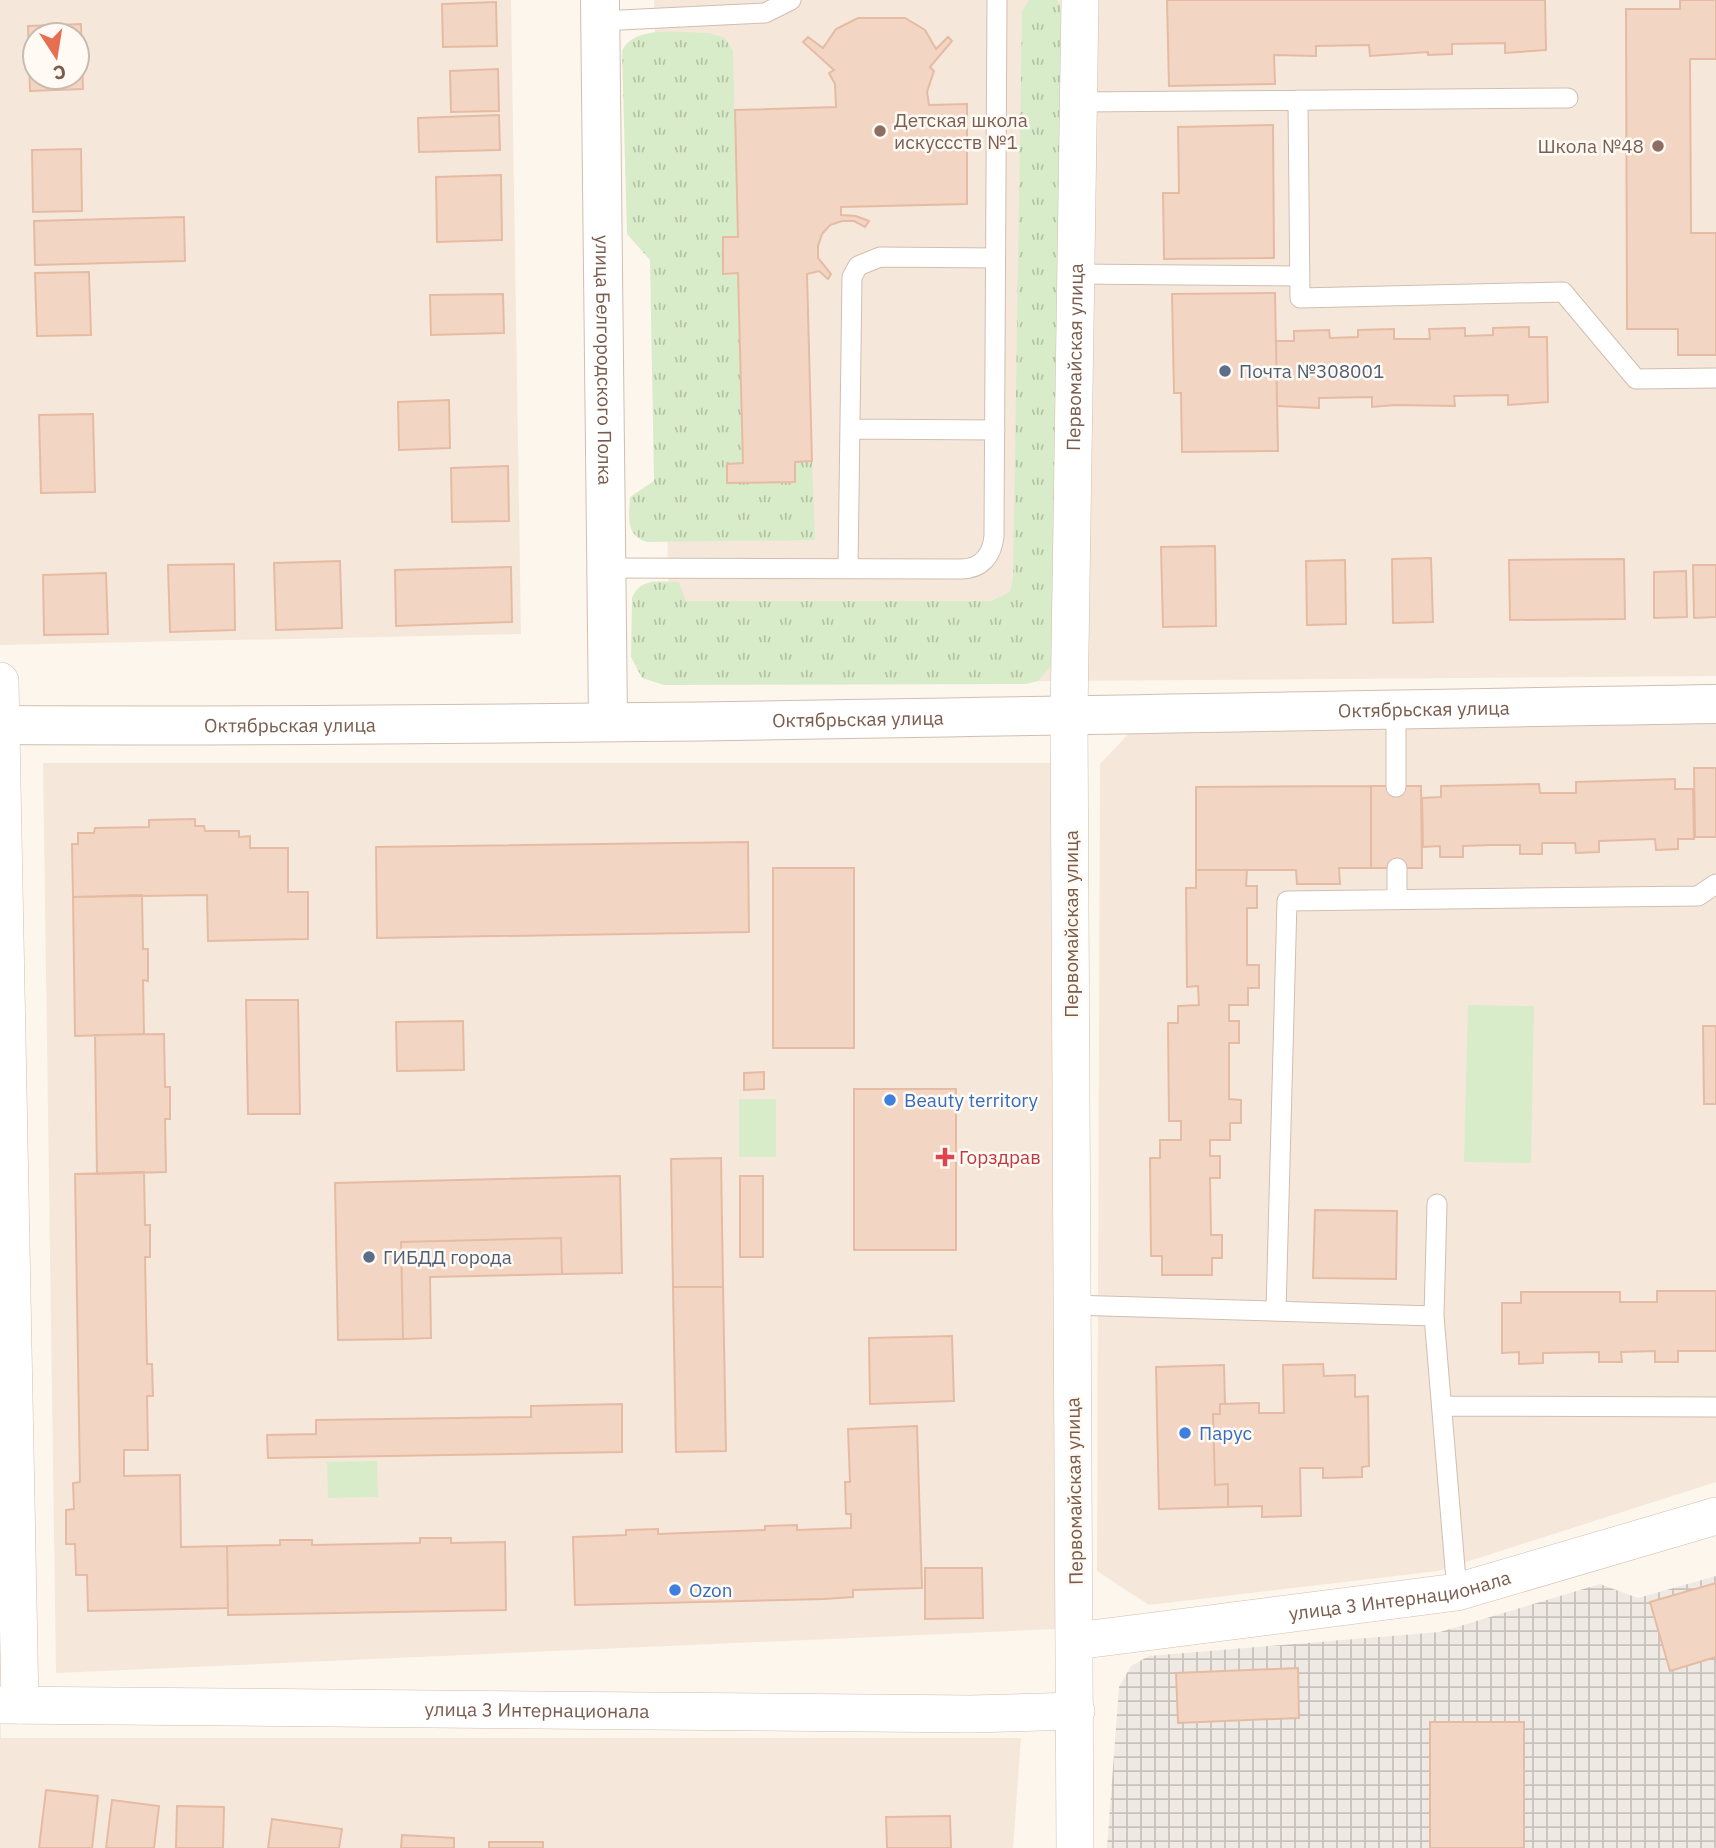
<svg xmlns="http://www.w3.org/2000/svg" width="1716" height="1848" font-family="'IBM Plex Sans',sans-serif">
<defs>
<pattern id="industrial-grid" width="8" height="8" patternUnits="userSpaceOnUse" patternTransform="scale(1.75)"><rect width="8" height="8" fill="#efe9e4"/><path d="M0 4h8M4 0v8" fill="none" stroke="#c7c0bb"/></pattern>
<pattern id="grass-tufts" width="24" height="20" patternUnits="userSpaceOnUse" patternTransform="scale(1.75)"><rect width="24" height="20" fill="#d8ecc9"/><path d="M3 7l-1-3M5 7V3M7 7l1-3M15 17l-1-3M17 17v-4M19 17l1-3" fill="none" stroke="#b4c2a5"/></pattern>
</defs>
<rect width="100%" height="100%" fill="#fdf6ec"/>
<path fill="#f5e8da" fill-rule="evenodd" d="M0,0h511l10,634 -521,11zM35,35h42v42h-42z
M654,0h1062v676l-1045,8z
M1716,718v764l-278,89 -289,34 -52,-34 3,-807 36,-38z
M43,763h1019l-7,866 -999,44z
M0,1672l1,66h1020l-8,110h-1013z"/>
<path fill="url(#industrial-grid)" d="M1716,1576v272h-609l12,-161 12,-21 18,-10 291,-24 160,-48 38,14z"/>
<path fill="url(#grass-tufts)" d="M1029,0h28l6,12 -10,652 -15,17 -12,3 -362,1 -22,-7 -11,-21 1,-59c8,-21 28,-16 47,-16l7,19h305l19,-9 3,-14 9,-567z
M709,33l16,5 8,13 5,186 -15,1v35h15l5,190 -16,1v19l68,-1v-20l17,-1 3,79 -168,2c-22,-7 -18,-25 -17,-45l24,-16 -4,-221 -23,-26 -5,-183c12,-27 61,-18 87,-18z"/>
<path fill="#d8ecc9" d="M1468,1005l66,1 -3,157 -67,-1z
M739,1099h37v58h-37z
M377,1461l1,36 -50,1 -1,-36z"/>
<path fill="#f3d5c3" stroke="#e6bba3" stroke-width="2" fill-rule="evenodd" d="M1167,0h378l1,50 -41,3v-10l-53,1v10l-24,1v-3l-58,4 -1,-11 -53,1v10l-42,-1 1,29 -106,2z
M1680,0h36v59h-26l1,174h25v122h-38v-26h-51l-1,-320h54z
M496,2l1,44 -54,1 -1,-43z
M858,18h47l20,12 11,19 12,-12 4,4 -22,26 4,4 -7,21 2,13 38,-1v100l-126,3v8l15,1 13,5 -4,6 -11,-6h-12l-12,4 -8,9 -4,12v12l13,16 -3,5 -9,-8 -12,3 5,187 -17,1v20l-68,1v-19l16,-1 -5,-190 -15,1v-37h15l-3,-127 101,-3 -1,-23 -6,-11 5,-3 -31,-28 5,-5 15,11 13,-19z
M81,24l2,65 -53,2 -2,-65zM35,35h42v42h-42z
M498,69l1,42 -48,1 -1,-41z
M499,115l1,35 -81,2 -1,-34z
M1273,125l1,133 -110,1 -1,-66h16l-1,-66z
M81,149l1,62 -49,1 -1,-62z
M501,175l1,65 -65,2 -1,-65z
M184,217l1,44 -150,4 -1,-44z
M89,272l2,63 -54,1 -2,-63z
M1275,293l3,158 -96,1 -1,-59h-7l-2,-99z
M503,294l1,39 -73,2 -1,-40z
M1529,327v10h18l1,65 -40,3v-10l-54,1 1,10 -60,-1 -23,2v-10l-53,1v10l-42,-2 -1,-65h18v-10l35,-1 1,8 28,-1v-7l36,-1v10h36l-1,-10 36,-1v8l28,-1v-7z
M449,400l1,48 -51,2 -1,-48z
M93,414l2,78 -54,1 -2,-78z
M508,466l1,55 -57,1 -1,-54z
M1215,546l1,80 -53,1 -2,-80z
M1431,558l2,64 -40,1 -1,-64z
M1624,559l1,60 -115,1 -1,-60z
M1345,560l1,64 -39,1 -1,-64z
M340,561l2,67 -66,2 -2,-67z
M234,564l1,66 -65,2 -2,-67z
M1693,565h23v52l-22,1z
M511,567l1,55 -116,4 -1,-56z
M1686,571l1,46 -33,1v-46z
M106,573l2,61 -64,1 -1,-60z
M1694,768h22v69h-21z
M1675,779v10h18l1,50h-16v10l-22,1 -1,-11 -56,2v11l-23,1 -1,-10h-33v11h-22v-9h-29l-28,1v11h-23v-11l-17,1 -1,-49 19,-1v-11l98,-2 1,9h36v-11z
M1371,786v82h-32l1,16h-43l-1,-14h-100v-83z
M1371,786h50l1,82h-51z
M195,819v7h9l1,5h34v6l11,-1v12h38v44h20v47l-100,2 -1,-46 -134,2 -1,-53h6v-11h16l1,-5 54,-1v-7z
M748,842l1,90 -372,6 -1,-91z
M773,868h81v180h-81z
M1196,870h51l-1,16h11v22h-10v57h12v23h-11v17h-19v16h10v22h-10v56l12,1v23h-11v17h-20v16h10v22h-10l1,57h11v23h-10v17h-50v-19h-11l-1,-98h10v-18h21v-19h-12l-1,-98h10v-17l21,-1 -1,-19 -11,1 -1,-99h10z
M142,895l1,54h5v32l-5,-1 1,54 -69,2 -2,-139z
M246,1000h52l2,114h-52z
M463,1021l1,49 -67,1 -1,-49z
M1703,1026h13v78h-12z
M164,1034l1,53h5v32h-5l1,53 -69,2 -2,-139z
M764,1072v17l-20,1v-17z
M854,1089h102v161h-102z
M721,1158l2,129h-50l-2,-128z
M144,1172l1,53h5v32h-5l2,107h5l1,32h-6l1,54h-24v26l56,-1 1,72 46,-1 1,62 -140,3 -1,-36h-11l-1,-31h-9v-34l8,-1 -1,-26 7,-1 -5,-308z
M620,1176l2,97 -60,1 -1,-36 -160,4 2,97 -65,1 -3,-157z
M740,1176h23v81h-23z
M1315,1210l82,1 -1,68 -83,-1z
M561,1238l1,36 -132,3 1,61 -28,1 -2,-97z
M673,1287h50l3,164 -50,1z
M1657,1291h59v60h-38v11h-23v-11l-34,1 1,10h-23v-10l-56,1v10l-24,1v-12l-17,1v-50h19v-11h99v10h37z
M952,1336l2,65 -84,3 -1,-66z
M1323,1364l1,12 31,-1v22l13,-1 1,70 -7,1v10l-39,1v-10h-23l1,48 -39,1v-11l-34,1v-23l-13,1 -2,-71h7v-10l34,-1h5v10h25l-1,-48z
M1224,1365l1,39h-5v10h-7l2,71 13,-1v23l-69,2 -3,-142z
M622,1404v48l-354,6 -1,-23 49,-1v-14l215,-3v-11z
M917,1426l5,162 -69,2v7l-29,2 -249,6 -2,-68 53,-2v-5l32,-1v5l107,-4v-4l32,-1v5l54,-2v-14h-5l-1,-32h5l-2,-53z
M420,1538h31v5l54,-1 1,68 -278,5 -1,-69 53,-1v-5h32v5l108,-2z
M925,1568h57l1,50 -58,1z
M1716,1583v74l-46,14 -20,-69z
M1298,1668l1,50 -121,5 -2,-50z
M1430,1722h94v126h-94z
M46,1790l52,6 -6,52h-53z
M112,1800l47,6 -5,42h-48z
M177,1806l47,1 -1,41h-47z
M950,1816l1,32h-64l-1,-31z
M272,1819l70,10 -3,19h-71z
M402,1835l52,3v10h-53z
M489,1842h54v6h-54z"/>
<g fill="none" stroke-linecap="round" stroke-linejoin="round">
<g stroke="#d1beb0" stroke-width="21">
<path id="service" d="M600,21l165,-8 26,-13
M1298,100l2,198 263,-6 73,87 80,-1
M1079,102l489,-4
M1076,274l224,2
M850,429l145,1
M607,568l354,1c20,0 31,-13 33,-33l3,-536
M848,568l4,-291 6,-11 22,-9 115,1
M1396,709v78
M1397,899v-31
M1071,1305l363,11 23,276
M1276,1311l11,-410 411,-5 18,-12
M1434,1316l3,-112
M1442,1406l274,1"/>
</g>
<g stroke="#d1beb0" stroke-width="38">
<g id="minor">
<path d="M0,681l20,1024"/>
<path id="s1" d="M1076,1641l381,-49 259,-76"/>
<path id="s2" d="M0,1705l971,9 105,-3"/>
<path id="s3" d="M1075,1848l-6,-1132 11,-716"/>
</g>
</g>
<g stroke="#d1beb0" stroke-width="40">
<g id="tertiary">
<path id="s4" d="M600,0l8,720"/>
<path id="s5" d="M0,725c572,3 1144,-12 1716,-21"/>
</g>
</g>
<use href="#service" stroke="#fff" stroke-width="19"/>
<use href="#minor" stroke="#fff" stroke-width="37"/>
<use href="#tertiary" stroke="#fff" stroke-width="38"/>
</g>
<g fill="#8d6e63" stroke="#fffaf3" stroke-width="2.5">
<circle cx="880" cy="131" r="7"/>
<circle cx="1658" cy="146" r="7"/>
</g>
<g fill="#5c6f8a" stroke="#fffaf3" stroke-width="2.5">
<circle cx="1225" cy="371" r="7"/>
<circle cx="369" cy="1257" r="7"/>
</g>
<g fill="#3f7fe0" stroke="#fffaf3" stroke-width="2.5">
<circle cx="890" cy="1100" r="7"/>
<circle cx="1185" cy="1433" r="7"/>
<circle cx="675" cy="1590" r="7"/>
</g>
<path fill="#e0444e" stroke="#fffaf3" stroke-width="2.5" d="M941.5 1146.5h7v7h7v7h-7v7h-7v-7h-7v-7h7z"/>
<g text-anchor="middle" stroke-width="5" stroke-linejoin="round" paint-order="stroke">
<g font-size="19" fill="#785e54" stroke="#fffaf3" text-anchor="start">
<text x="894" y="127">Детская школа<tspan x="894" dy="22">искуссств №1</tspan></text>
<text x="1644" y="153" text-anchor="end">Школа №48</text>
</g>
<g font-size="19" fill="#7a5c4d" stroke="#fffaf3">
<text dy="7" stroke="none"><textPath href="#s3" startOffset="1491">Первомайская улица</textPath></text>
<text dy="7" stroke="none"><textPath href="#s4" startOffset="360">улица Белгородского Полка</textPath></text>
<text dy="7" stroke="none"><textPath href="#s5" startOffset="1424">Октябрьская улица</textPath></text>
<text dy="7" stroke="none"><textPath href="#s5" startOffset="858">Октябрьская улица</textPath></text>
<text dy="7" stroke="none"><textPath href="#s5" startOffset="290">Октябрьская улица</textPath></text>
<text transform="translate(1071 924) rotate(-90)" y="7">Первомайская улица</text>
<text transform="translate(1074 1491) rotate(-91)" y="7">Первомайская улица</text>
<text dy="7" stroke="none"><textPath href="#s1" startOffset="327">улица 3 Интернационала</textPath></text>
<text dy="7" stroke="none"><textPath href="#s2" startOffset="537">улица 3 Интернационала</textPath></text>
</g>
<g font-size="19" fill="#4e5e75" stroke="#fffaf3" text-anchor="start">
<text x="1239" y="378">Почта №308001</text>
<text x="383" y="1264">ГИБДД города</text>
</g>
<g font-size="19" fill="#366cbe" stroke="#fffaf3" text-anchor="start">
<text x="904" y="1107">Beauty territory</text>
<text x="1199" y="1440">Парус</text>
<text x="689" y="1597">Ozon</text>
</g>
<g font-size="19" fill="#be3a42" stroke="#fffaf3" text-anchor="start">
<text x="959" y="1164">Горздрав</text>
</g>
</g>
<g transform="translate(56 56) rotate(168)"><circle r="33" fill="#fffaf3" stroke="#cabbb1" stroke-width="2"/>
<path d="M0-5L12 26L0 18L-12 26Z" fill="#e76f51"/>
<text y="-10" font-size="19" font-weight="bold" text-anchor="middle" fill="#7a5c4d">С</text>
</g>
</svg>
